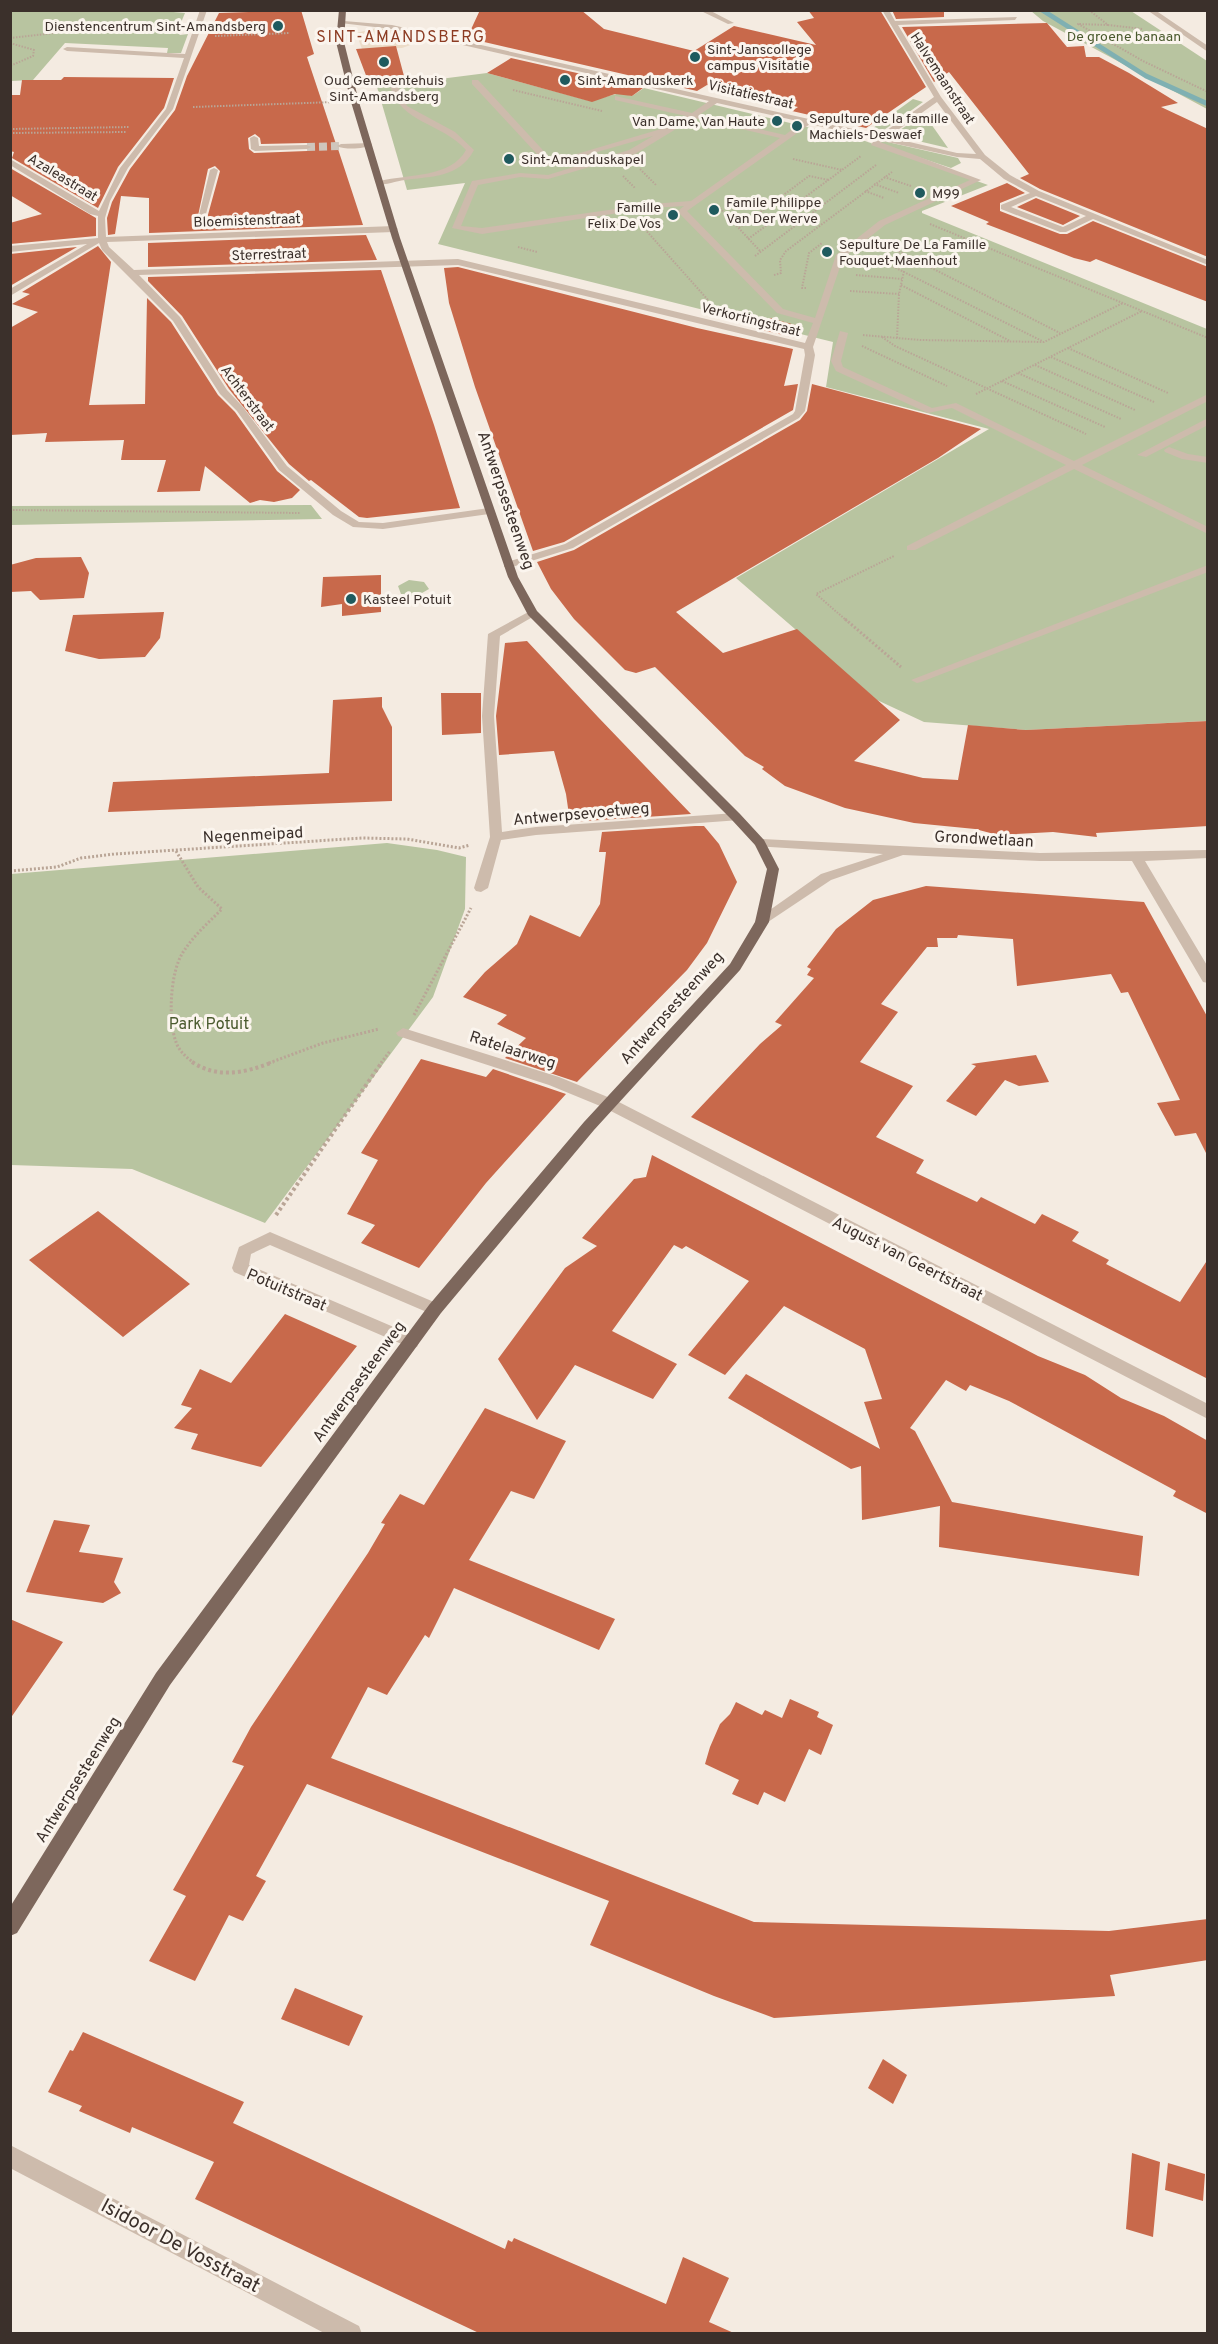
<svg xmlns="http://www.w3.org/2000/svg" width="1218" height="2344" font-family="Overpass,sans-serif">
<rect width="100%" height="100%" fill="#f4ebe1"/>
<path fill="#b8c4a0" d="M150,10l35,3 -8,19 3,3 8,-1 -7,19h-14l1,-5 -103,-5 -32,37 -22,1v-70z
M1031,11h100l76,50v48l-164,-88z
M487,73l103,28 30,-8 12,3 12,-8 221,53 123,44 -66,26v2l285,116v392l-181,9 -102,-8 -47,-22 -141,-122 253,-149 -163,-42 7,-45 -395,-98 27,-61 -58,7 -30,-103z
M913,99l10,3 -39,28 -11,-2z
M924,114l24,34 -47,-11 -4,-5z
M883,141l75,17 3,5 -10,5 -72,-24z
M311,505l11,14 -311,6v-19z
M409,580l15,2 5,7 -14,8 -14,-3 -3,-8z
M387,843l50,7 29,7 -1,52 -32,88 -168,226 -133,-54 -121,-4v-291z"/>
<path fill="#ecdcc8" d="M377,28l10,1 41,10 -26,9 -40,1 -6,-16z"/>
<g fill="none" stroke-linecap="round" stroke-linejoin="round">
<path stroke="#7fb0b2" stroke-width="5" d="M1042,10l104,66 62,28"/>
</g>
<path fill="#c8694b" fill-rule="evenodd" d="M301,10l13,44 -7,3 29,87 -1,3 3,2 25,76 -214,8v-35l-28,-2 -6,38 -7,1 -1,-17 5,-16 18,-33 45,-59 12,-34 32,-63zM255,134l5,4 1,6 46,-1 6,5 -6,3 -53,2 -5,-4 -1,-11zM215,166l5,5 -14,51 -10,3 12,-56z
M480,10h101l23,19 90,22 40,-25 82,19 -19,-23 17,-4 -6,-8h72l46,77 -60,41 -74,-17 6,-4 -91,-22 -10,6 -230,-53z
M892,10h52v7l-48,2z
M1047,23l20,24 17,-1 2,11h13l30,16 49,30 -17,4 47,22v128l-168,-68 -20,-11 9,-4 -80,-102 -15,10 -32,-55z
M396,46l8,30 -37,2 -11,-29z
M511,58l132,30 -11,8 -17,-2 -23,8 -105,-29z
M64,77l110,1 -10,30 -46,59 -20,41 -86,-50 2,-6 -4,-1v-56h10l2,-15h39z
M10,168l86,50v18l-86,8v-21l32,-9 -32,-19z
M1007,183l18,10 -25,10v8l60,23h7l26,-13 115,46v35l-112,-43 -6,3 -16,-4 -88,-34 3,-2 -38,-16z
M1036,198l44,18 -17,9 -46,-18z
M366,235l11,25 -229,7v-24z
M98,246l13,16 -22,143 56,-1 2,-106 24,24 47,73 17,17 42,59 23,19 -8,8 -18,4 -14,-2 -10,3 -45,-37 -5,25 -43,1 9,-32h-45l3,-20 -79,2 2,-9 -37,2v-107l28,-16 -26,-8 18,-10 -8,-2z
M77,247l-67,39v-32z
M458,267l239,61 96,21 -9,37 14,-2 -5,26 -229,132 -31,9 -58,-164 -26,-84 -5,-35z
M381,270l53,155 26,83 -93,10 -8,-1 -48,-37 -2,1 -20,-17 -60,-75 -47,-73 -34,-35v-4z
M770,318l29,8 -3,12 -38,-9z
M812,384l169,45 -43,29 -262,154 47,41 74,-24 103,91 -46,41 69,17 35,2 10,-55 58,5 182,-9v105l-112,7 1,4 -44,-5 -55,3 -23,-6 -61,-6 -69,-15 -60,-22 -23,-17 2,-2 -19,-11 -90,-89 -19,6 -11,-3 -51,-51 -23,-30 -14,-27 37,-12 226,-130 7,-9z
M81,557l8,16 -5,25 -44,2 -9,-9 -21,1v-27l26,-7z
M381,575v37l-39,4v-12l-21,3 2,-30z
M164,612l-4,26 -15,19 -46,2 -34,-8 8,-36z
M527,641l71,76 93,97 -121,8 -4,-28 -12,-43 -55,4 -3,-39 9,-73z
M441,693h40v40l-39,2z
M382,697v10l10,20v74l-284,11 5,-30 216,-9 4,-73z
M695,826h9l15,18 18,38 -30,61 -20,27 -110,112 -72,-24 21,-20 -29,-14 10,-9 -44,-18 22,-25 32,-28 13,-29 50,22 20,-33 6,-52h-7l3,-20z
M926,886l218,16 64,116v139l-12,-24 -21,3 -18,-33 23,-3 -52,-108 -7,1 -10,-19 -94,12 -4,-47 -55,-4 -1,3h-20l1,9h-11l-46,57 17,8 -38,50 53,24 -37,51 48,23 -8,13 61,29 4,-5 54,27 7,-10 37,18 -7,9 37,19 -3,4 74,38 28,-43v120l-517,-262 69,-73 22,-19 -7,-3 39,-44 -7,-3 4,-6 -4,-2 29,-38 37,-29z
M1036,1055l13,27 -30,4 -14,-6 -29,36 -30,-15 30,-35 -5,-2z
M421,1059l65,18 7,-8 73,25 -80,89 -67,85 -58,-25 14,-18 -28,-11 31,-54 -17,-7z
M652,1155l386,201 47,19 36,23 43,18 44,25v73l-35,-18 3,-5 -167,-90 -39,-16 -4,6 -20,-11 -36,48 5,3 37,71 191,34 -4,40 -200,-29 1,-41 -78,14 -1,-54 -10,3 -123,-71 18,-24 134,75 -16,-47 18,-3 -17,-50 -81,-43 -59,69 -37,-20 61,-74 -63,-35 -4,3 -8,-4 -62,86 65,33 -24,35 -78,-34 -38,55 -39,-61 67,-91 32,-22 -15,-8 52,-59 12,-2z
M98,1211l92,73 -67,53 -94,-77z
M285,1314l72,32 -96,121 -70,-18 7,-15 -24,-6 18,-20 -11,-3 19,-36 31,14z
M485,1408l81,33 -32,58 -23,-8 -42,69 146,59 -16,31 -145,-62 -25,50 -4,-3 -38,60 -19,-8 -37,71 423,164 355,9 99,-12v41l-98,15 5,21 -341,22 -60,-22 -124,-51 19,-44 -302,-117 -51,92 10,5 -23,40 -14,-6 -34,66 -46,-20 37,-65 -13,-6 71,-124 -12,-4 19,-35 117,-174 17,-29 -4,-1 19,-29 24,11z
M54,1520l36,5 -11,27 44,6 -9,24 7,11 -18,10 -77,-11z
M10,1619l53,23 -53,77z
M790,1699l29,13 -2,5 16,8 -12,30 -12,-6 -24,53 -21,-10 -6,13 -26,-11 7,-14 -34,-16 5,-17 10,-23 10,-10 6,-12 26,13 3,-5 17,8z
M295,1988l68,28 -14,30 -68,-27z
M83,2032l161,70 -11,21 272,126 3,-9 4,2 2,-4 152,66 17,-47 46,21 -20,44 27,12h-255l-286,-135 19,-37 -82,-35 -2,6 -51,-22 3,-5 -34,-14 22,-42 3,1z
M883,2059l24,16 -14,29 -25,-16z
M1132,2153l28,9 -7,75 -27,-8z
M1168,2163l37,11 -2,27 -38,-11z"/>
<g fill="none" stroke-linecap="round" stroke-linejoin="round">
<path stroke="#cfc6bd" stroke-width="8" stroke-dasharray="8 4" stroke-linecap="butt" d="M307,147l34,-1
M198,228l2,-7"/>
<path stroke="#b9a596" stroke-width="2" stroke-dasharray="1.5 1.5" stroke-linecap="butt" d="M1089,10l19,15 35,4
M1108,25l-30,-1 65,37 65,31
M215,36l75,-3
M10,38l45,-5
M10,43l24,7 -1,6 -23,10
M513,90l89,21
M193,107l142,-5
M10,129l120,-2
M10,133l117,-1
M793,159l49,11
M640,169l16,16
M623,176l12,12
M884,177l27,9
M874,184l25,9
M865,191l19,7
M720,208l40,43
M930,224l278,114
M643,227l65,73
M739,228l70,-52 20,4
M748,239l113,-83
M888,246l172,87
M518,247l19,5
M755,256l121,-91
M874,257l168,84
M774,275l7,-2 -1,-13 6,-9 106,-79
M856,275l46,4
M901,285l109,56
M806,288h-4l7,-35 13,-10
M850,291l49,3
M863,335l57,5 124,2 79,-39
M882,337l13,9 191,88
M897,338l2,-44 5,-23
M862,346l85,40
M1068,348l100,45
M1051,357l103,45
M1035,365l100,45
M1018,373l103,46
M1002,381l103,46
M976,394l166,-83
M10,510l291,3
M847,621l-31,-27 78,-38"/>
<path stroke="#b9a596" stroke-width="3" stroke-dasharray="2 2" stroke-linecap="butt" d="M845,619l56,48
M176,851l22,36 24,22c-14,14 -30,28 -40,45 -12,20 -14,67 -6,88 3,9 10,15 18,21
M10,871l47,-4 24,-9 34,-4 247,-16 45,1 52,9 11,-3
M414,1015l57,-107
M269,1063l54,-20 56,-14
M381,1063l9,-12"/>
<path stroke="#b9a596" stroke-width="4" stroke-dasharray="3 3" stroke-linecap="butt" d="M192,1062c26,17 53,11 81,0
M276,1215l106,-153"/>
<path fill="#cdbbac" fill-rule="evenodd" d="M200,10h7l-34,99 -45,59 -18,33 -5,17 1,19 288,-11 4,3 -4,3 -287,10 2,5 25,23 324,-11 347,84 8,-20 -36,-10 -98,-100 -1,-2 6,-5 -33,2 -169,26 -30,-6 20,-47 48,-8 28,2 81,-25 24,-14 -105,30 -76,-82v-4h6l75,81 118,-35 15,-10 -71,-16v-4l77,17 17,-12 -317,-72 -52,-6 4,-2 48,4 488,110 54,-38 -52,-87h7l6,11 122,-4 -2,3 -117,5 43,72 44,58 25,20 29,16 169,69v5l-115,-46 -27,13h-6l-59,-23v-4l29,-12 -26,-14 -24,-20 -23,-2 -74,-16 -3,1 101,38 -96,45 -42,33 -30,89 2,8 -10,56 -6,7 -226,130 -61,19h-8v-4l61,-19 228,-130 2,-3 10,-56 -1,-6 -346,-84 -319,10 41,42 47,73 16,17 44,59 54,45 18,11 24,1 106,-15 5,3 -5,3 -106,15 -30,-2 -20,-12 -54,-45 -42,-59 -17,-17 -47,-73 -71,-71 -3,-7 -89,53v-7l77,-45 -77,8v-6l88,-8v-22l-8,-2 -80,-49v-6l89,52 21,-43 46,-59 18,-51 -117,-7 -4,-2 4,-2 118,7zM937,102l39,52 -19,-1 -69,-16zM717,103l85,19 -17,13 -86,-20zM694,118l86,20 -89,63 -40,3 -169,24 -21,-2 17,-41 42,-8 28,2 87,-25zM810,124l65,15 -4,6 99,35 -91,41 -43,34 -21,63 -32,-9 -96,-98zM1036,196l50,20 -23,11 -52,-20z
M699,10h10l25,13 -6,1z
M1147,10h8l53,36v6z
M349,79l47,3 11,24 48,26 19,18c-15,28 -42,26 -69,30 -9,1 -19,5 -28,5l-1,-2 4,-2c28,-7 71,-3 86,-31 -25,-28 -65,-26 -76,-64l-44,-3z
M254,136l4,2 1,8 48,-1 4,2 -4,2 -52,2 -4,-2 -1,-11z
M371,143l1,2c-8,4 -27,5 -35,1l4,-2z
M214,168l4,2 -14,51 -7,2 13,-53z
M840,331l8,2 -7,28 2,6 89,41 24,-5 118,58 134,-67v7l-126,64 126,62v7l-134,-65 -159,81h-8v-4l159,-81 -114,-57 -24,5 -92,-42 -5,-10z
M1208,418v7l-62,32 -9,-2z
M1169,447l19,7 20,3v6l-26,-4 -17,-7 -1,-2z
M1208,565v7l-287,110 -4,1 -6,-3z
M532,610l6,3 -2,2 -36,21 -6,80 8,116 34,-5 200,-14 4,1v6l-204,15 -35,5 -13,48 -7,4 -5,-1 -2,-3 16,-51 -8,-121 6,-82z
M760,839l280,14 168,-3v8l-63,3 63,106v16l-5,-1 -71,-121h-92l-137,-6 -72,25 -69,46 -7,-4 2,-3 64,-45 62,-20 -127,-8 -2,-3z
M403,1028l156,49 56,23 593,304v15l-603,-311 -56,-23 -151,-49 -2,-3z
M270,1232l171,73 2,4 -2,4h-12l-159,-68 -19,9 -2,11 168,72 2,5 -2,5 -6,1 -177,-76 -2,-4 7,-21z
M10,2145l349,181 3,8h-36l-316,-166z"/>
<path fill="#7d675c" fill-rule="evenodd" d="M339,10h7l-2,32 15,60 41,136 118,339 19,34 203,203 24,26 15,29 -10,53 -29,48 -146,160 -153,183 -271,372 -153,248 -7,3v-29l146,-234 273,-368 155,-183 146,-158 25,-42 12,-53 -12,-24 -23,-25 -204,-205 -20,-38 -116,-339 -41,-136 -15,-60z"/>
</g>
<g fill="#1f5a5e" stroke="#fbf5ee" stroke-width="2">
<circle cx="278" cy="26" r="6"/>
<circle cx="695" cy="57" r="6"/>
<circle cx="384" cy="62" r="6"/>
<circle cx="565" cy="80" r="6"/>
<circle cx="777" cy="121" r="6"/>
<circle cx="797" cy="126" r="6"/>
<circle cx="509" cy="159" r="6"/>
<circle cx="920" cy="193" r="6"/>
<circle cx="714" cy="210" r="6"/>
<circle cx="673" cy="215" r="6"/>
<circle cx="827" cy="252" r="6"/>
<circle cx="351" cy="599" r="6"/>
</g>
<g text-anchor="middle" stroke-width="6" stroke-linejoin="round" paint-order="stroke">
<g font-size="14" fill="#3b302b" stroke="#fbf5ee" text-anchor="start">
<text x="266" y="31" text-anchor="end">Dienstencentrum Sint-Amandsberg</text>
<text x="707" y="54">Sint-Janscollege<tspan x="707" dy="16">campus Visitatie</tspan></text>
<text x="384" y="85" text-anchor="middle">Oud Gemeentehuis<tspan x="384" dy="16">Sint-Amandsberg</tspan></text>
<text x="577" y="85">Sint-Amanduskerk</text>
<text x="809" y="123">Sepulture de la famille<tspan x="809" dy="16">Machiels-Deswaef</tspan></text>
<text x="765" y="126" text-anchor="end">Van Dame, Van Haute</text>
<text x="521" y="164">Sint-Amanduskapel</text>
<text x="932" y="198">M99</text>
<text x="726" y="207">Famile Philippe<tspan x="726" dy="16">Van Der Werve</tspan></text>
<text x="661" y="212" text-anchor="end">Famille<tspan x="661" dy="16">Felix De Vos</tspan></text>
<text x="839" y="249">Sepulture De La Famille<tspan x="839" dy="16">Fouquet-Maenhout</tspan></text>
<text x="363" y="604">Kasteel Potuit</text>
</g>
<g font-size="14" fill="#4a5a2e" stroke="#fbf5ee">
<text x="1124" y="41">De groene banaan</text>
</g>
<g font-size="14" fill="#3b302b" stroke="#fbf5ee">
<text transform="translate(943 78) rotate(57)" y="5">Halvemaanstraat</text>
<text transform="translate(751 94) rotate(13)" y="5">Visitatiestraat</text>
<text transform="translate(63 177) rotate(31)" y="5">Azaleastraat</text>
<text transform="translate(247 220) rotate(-2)" y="5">Bloemistenstraat</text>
<text transform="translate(269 254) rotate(-2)" y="5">Sterrestraat</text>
<text transform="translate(751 319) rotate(14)" y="5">Verkortingstraat</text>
<text transform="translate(248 398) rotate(53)" y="5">Achterstraat</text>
</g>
<g font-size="16" letter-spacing="1.5" fill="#8c3b22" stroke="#fbf5ee">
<text x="401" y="42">SINT-AMANDSBERG</text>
</g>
<g font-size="16" fill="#3b302b" stroke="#fbf5ee">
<text transform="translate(507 500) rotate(71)" y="6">Antwerpsesteenweg</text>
<text transform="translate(581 813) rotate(-5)" y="6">Antwerpsevoetweg</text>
<text transform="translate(253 834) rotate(-3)" y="6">Negenmeipad</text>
<text transform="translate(984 838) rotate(3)" y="6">Grondwetlaan</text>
<text transform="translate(671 1007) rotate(-48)" y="6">Antwerpsesteenweg</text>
<text transform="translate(513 1049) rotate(18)" y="6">Ratelaarweg</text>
<text transform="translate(908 1258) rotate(27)" y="6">August van Geertstraat</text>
<text transform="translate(287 1289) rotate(23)" y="6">Potuitstraat</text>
<text transform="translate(358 1381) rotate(-54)" y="6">Antwerpsesteenweg</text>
<text transform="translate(77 1779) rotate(-58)" y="6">Antwerpsesteenweg</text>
</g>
<g font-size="16" fill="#4a5a2e" stroke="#fbf5ee">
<text x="209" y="1029">Park Potuit</text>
</g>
<g font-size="20" fill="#3b302b" stroke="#fbf5ee">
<text transform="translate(181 2245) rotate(28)" y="7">Isidoor De Vosstraat</text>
</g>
</g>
<rect width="1218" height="2344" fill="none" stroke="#3b302b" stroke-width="24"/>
</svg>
